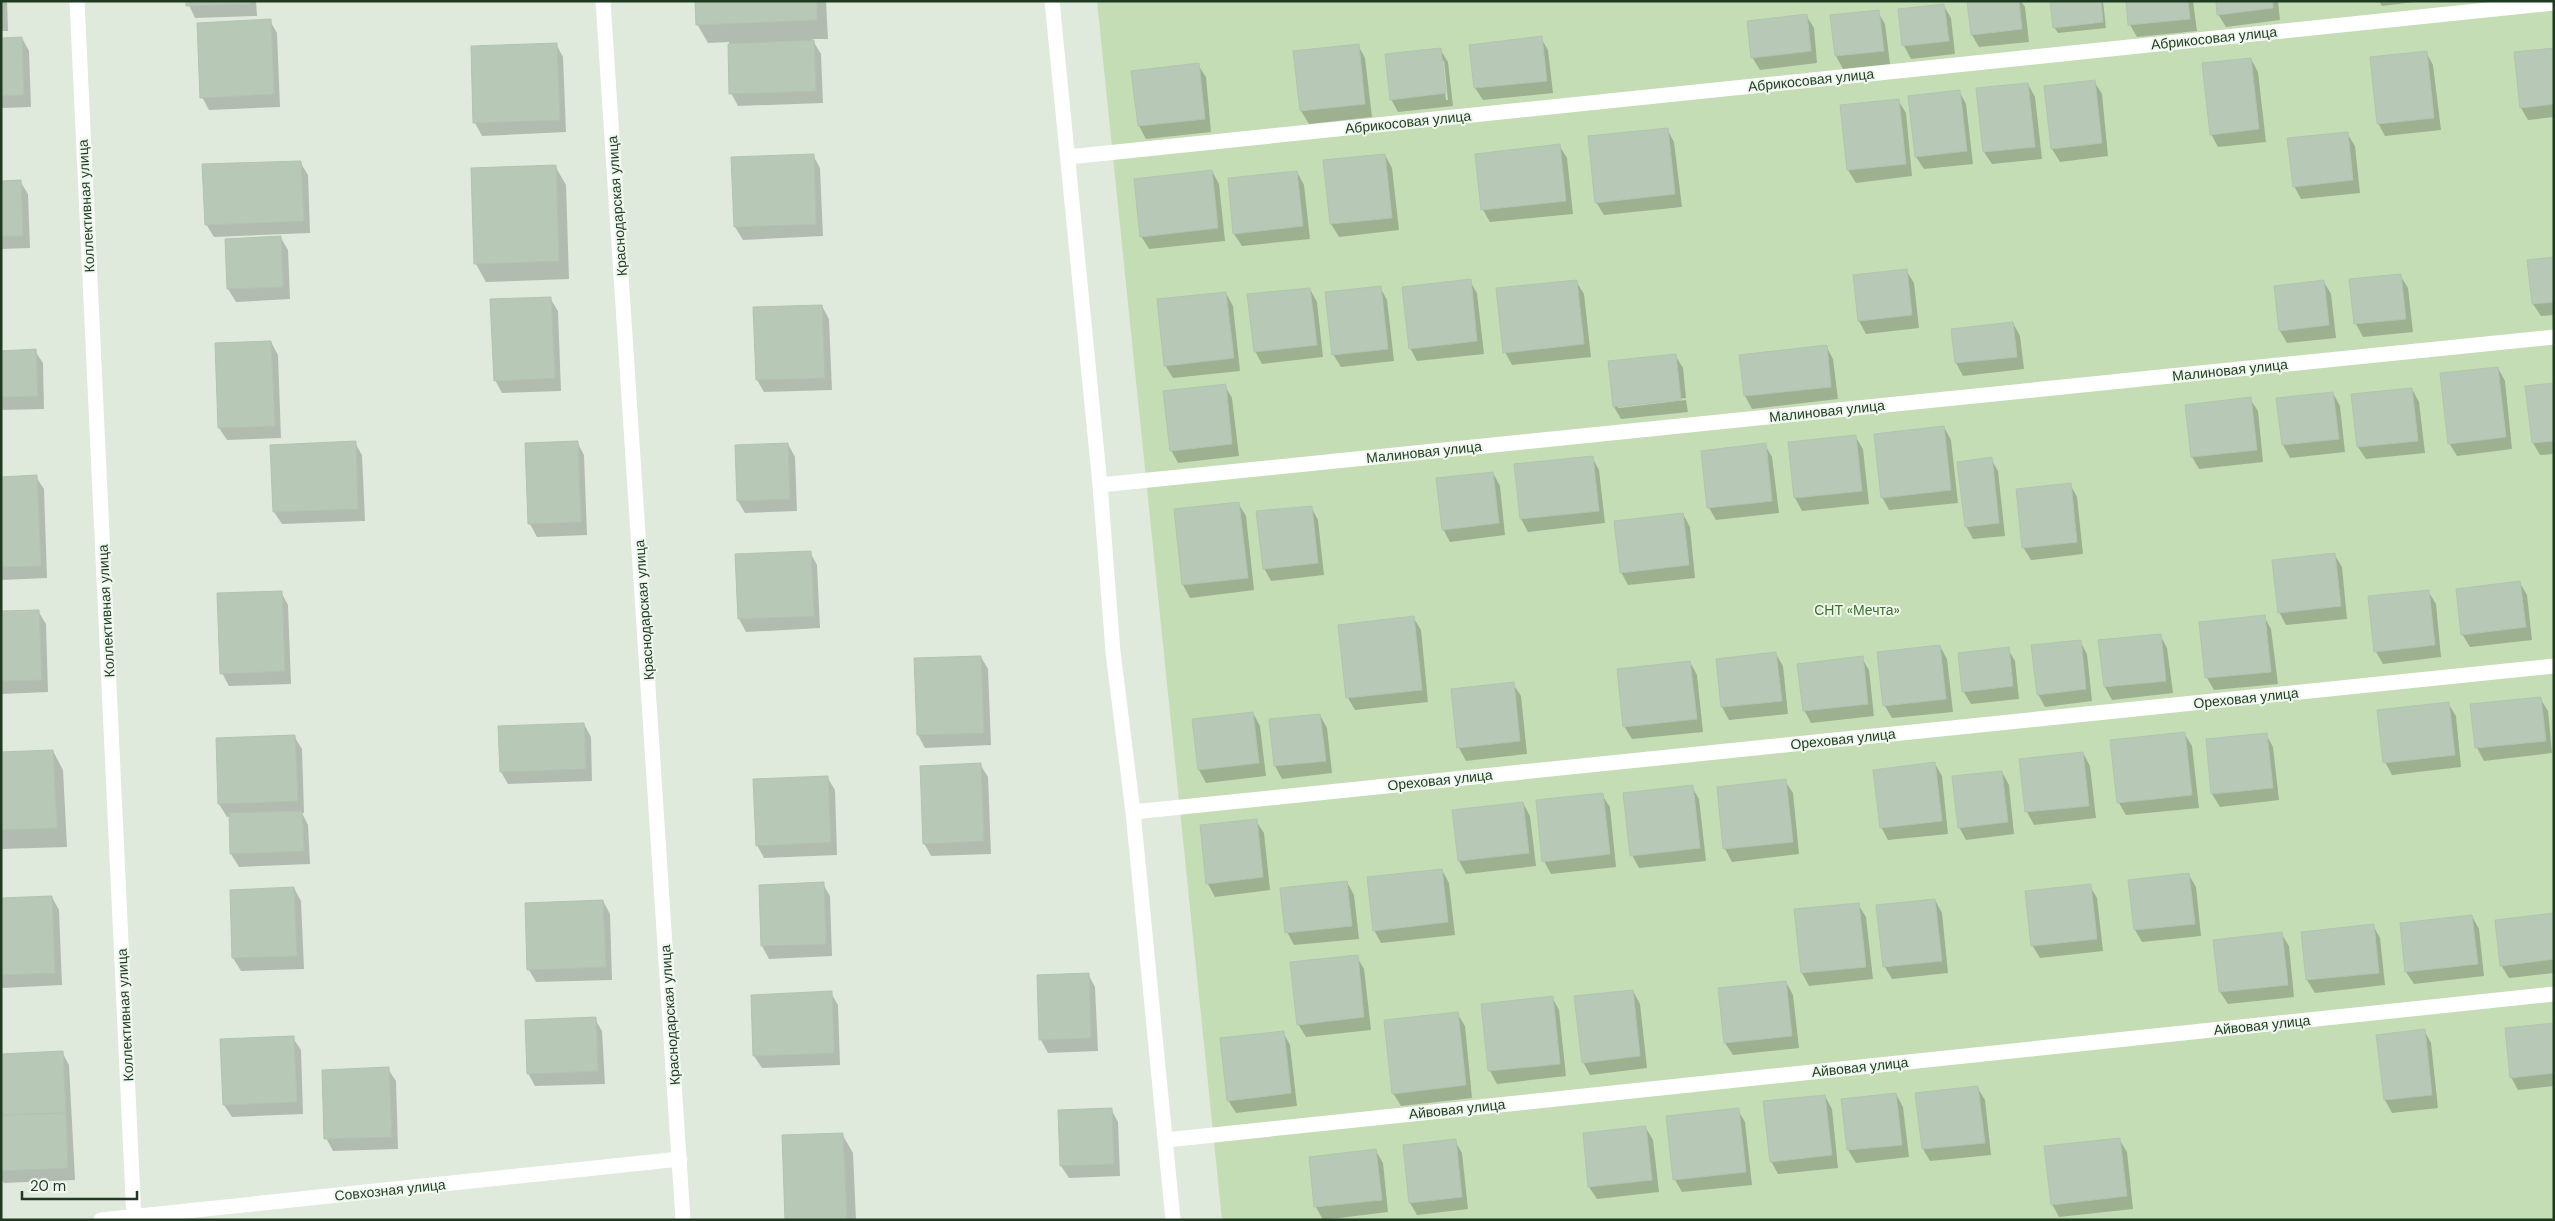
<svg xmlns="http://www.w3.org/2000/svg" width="2555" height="1221" font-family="'DM Sans',sans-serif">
<rect width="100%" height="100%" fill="#dfeadd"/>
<path fill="#c5ddb5" d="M1097,1h1457v1219h-1332z"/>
<path fill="#0003" fill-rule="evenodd" d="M1,1h6l1,30h-7z
M187,1h69l1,15 -62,2z
M696,1h130l2,38h-16l9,15 2,49 -85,3 -7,-13 -2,-51 -21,1 -11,-19z
M1968,1h53l4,6 4,35 -50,5 -7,-12z
M2051,1h52l3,27 -48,5 -4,-6z
M2127,1h66l4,30 -60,6 -7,-12z
M2217,1h61l2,19 -54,7 -8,-13z
M2379,1h43l-40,5z
M1944,6l7,12 4,36 -44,5 -7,-13 -4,-36z
M1878,12l7,12 5,40 -47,5 -7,-13 -4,-39z
M1806,15l8,13 3,35 -57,7 -8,-13z
M270,21l7,12 3,74 -71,3 -7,-13z
M22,38l7,13 2,56 -30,1v-69z
M1541,38l7,12 5,43 -70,7 -8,-12z
M556,44l7,13 3,75 -84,4 -7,-13z
M1358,45l7,13 7,59 -63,7 -8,-13 -6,-59z
M1440,49l8,13 5,44 -55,6 -7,-13zM1441,61h3l4,39h-2z
M2554,49v68l-26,3 -7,-12z
M2426,52l7,13 8,65 -56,6 -7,-13z
M2251,59l7,13 8,70 -48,5 -7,-13z
M1198,65l8,12 5,55 -65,7 -7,-13 -6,-54z
M2094,81l8,13 6,62 -48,6 -8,-13 -6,-62z
M2028,84l7,13 7,62 -50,5 -8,-12z
M1959,91l7,13 7,60 -49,5 -8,-12z
M1898,100l8,13 6,63 -56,7 -8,-13z
M1667,129l7,13 8,65 -78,8 -8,-13z
M2347,133l8,13 5,47 -59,6 -7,-13z
M1559,145l8,13 6,56 -83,8 -7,-12z
M813,155l7,13 3,68 -80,4 -8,-13z
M1385,155l7,13 7,62 -60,7 -8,-13 -6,-62z
M300,162l8,13 2,58 -96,4 -8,-13z
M555,166l11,19 3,94 -83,3 -10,-18z
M1212,171l7,13 6,57 -76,8 -8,-13z
M1297,172l7,13 6,54 -68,7 -8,-12z
M20,181l8,13 2,54 -29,1v-67z
M281,238l7,12 2,49 -54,3 -8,-13z
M2554,258v57l-13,1 -8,-12z
M1906,270l8,13 5,45 -53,6 -7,-13 -5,-45z
M2400,275l8,13 5,44 -50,5 -7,-13 -5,-44z
M1470,281l7,12 7,61 -67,7 -7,-13z
M1576,281l8,13 7,63 -79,8 -7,-13z
M2324,282l7,12 5,44 -49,5 -7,-12z
M1380,287l7,13 7,61 -53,6 -8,-13z
M1310,289l7,13 6,55 -61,7 -7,-13z
M1226,293l7,13 7,65 -67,7 -8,-13z
M550,298l8,13 3,80 -59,2 -7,-13z
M822,306l7,13 3,71 -68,2 -7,-12z
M2013,323l7,13 4,33 -61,7 -7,-13 -4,-33z
M271,342l7,13 3,83 -54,2 -8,-12z
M1826,346l7,13 5,40 -86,10 -7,-13z
M35,351l8,12 1,46 -43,1v-58z
M1675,355l8,13 3,30 -68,7v3l68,-8 2,12 -67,7 -7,-12z
M2498,368l7,13 7,68 -55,7 -8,-13z
M2554,384v70l-14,1 -7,-12z
M1225,386l7,12 7,58 -61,7 -7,-13z
M2412,389l7,13 6,51 -59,6 -8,-12z
M2333,393l7,13 5,46 -55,6 -7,-13z
M2250,399l8,12 5,51 -64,7 -7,-12z
M1944,427l7,13 7,63 -69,7 -7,-13z
M1855,436l8,13 6,55 -67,7 -7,-13 -6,-55z
M577,442l7,13 3,80 -50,2 -7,-13z
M355,443l7,12 3,66 -83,3 -8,-12z
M788,444l7,13 2,54 -52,2 -7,-12z
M1765,445l7,12 7,56 -63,7 -7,-12z
M1592,457l7,13 6,53 -77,9 -7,-13z
M1991,459l7,12 7,65 -32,3 -7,-13z
M1493,473l7,13 5,49 -55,7 -7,-13z
M36,477l8,12 3,89 -46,2v-102z
M2070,484l7,13 6,57 -52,6 -8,-13z
M1238,503l8,13 8,74 -64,8 -7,-13z
M1311,507l7,13 6,55 -53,6 -7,-13z
M1683,514l7,13 5,51 -67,7 -7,-13z
M810,552l7,13 3,63 -74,4 -7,-13 -2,-64z
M2334,554l8,13 5,52 -61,6 -7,-13z
M2520,583l7,12 5,45 -62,7 -8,-13z
M2428,591l8,13 5,53 -58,7 -7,-12z
M281,592l7,13 3,79 -62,2 -7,-13z
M38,611l8,13 2,68 -47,2v-82z
M2264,616l7,13 7,55 -64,6 -7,-12z
M1413,617l8,13 7,72 -73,8 -7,-12z
M2160,635l7,13 6,45 -61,7 -7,-13 -5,-46z
M2080,641l7,13 5,47 -47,6 -7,-13z
M1940,646l7,13 6,53 -61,6 -7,-12z
M2008,649l7,12 4,38 -48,5 -8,-13z
M1776,654l7,12 5,48 -59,6 -7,-13 -5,-47z
M981,657l7,12 3,76 -66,3 -7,-13 -3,-75z
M1862,658l7,12 5,46 -63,7 -7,-13z
M1690,662l7,13 6,57 -71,7 -8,-13z
M1513,684l8,12 6,58 -61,7 -7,-13 -7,-57z
M2540,698l8,13 4,42 -68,8 -7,-13 -5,-43z
M2448,703l8,13 5,51 -69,8 -7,-13z
M1253,713l7,13 6,50 -60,7 -7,-13z
M1320,715l7,13 5,45 -50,6 -7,-13z
M584,724l7,13 1,44 -84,3 -7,-12z
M2184,733l8,13 7,62 -73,7 -7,-12z
M2266,734l7,13 6,53 -59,7 -8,-13 -5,-54z
M294,736l8,13 2,64h-2l6,12 2,39 -71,3 -8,-13 -1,-38 -3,1 -8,-13z
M53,751l10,19 4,77 -66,2v-96z
M2083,753l7,13 6,52 -62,7 -7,-13 -6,-52z
M980,764l8,13 3,77 -60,2 -7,-13z
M1935,764l7,12 6,58 -60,6 -7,-13z
M2002,772l7,13 5,49 -48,6 -7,-13z
M827,777l8,13 2,65 -73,3 -7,-13z
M1785,781l8,12 6,61 -67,8 -7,-13 -7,-61z
M1692,787l7,12 7,62 -67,7 -7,-13z
M1602,795l8,12 6,60 -65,7 -7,-13z
M1523,803l7,13 6,50 -70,8 -7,-13 -6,-50z
M1256,821l8,12 6,57 -55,7 -7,-13 -7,-57z
M1442,870l7,13 6,52 -74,8 -7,-13z
M2189,875l7,12 5,49 -59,6 -7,-12z
M1347,882l7,13 5,44 -65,6 -7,-13z
M823,884l7,12 2,60 -63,3 -7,-13z
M2090,886l7,12 6,53 -63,7 -8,-13z
M294,888l7,13 3,68 -63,2 -8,-13 -2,-67z
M52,897l7,13 3,75 -60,3 -1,-89z
M1935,900l7,13 6,60 -56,6 -7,-12z
M603,901l7,13 2,66 -76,2 -7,-12z
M1858,904l8,13 7,62 -64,7 -7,-13 -7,-62z
M2554,915v58l-45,5 -8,-13z
M2472,916l7,13 5,47 -70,8 -8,-12z
M2373,925l7,13 5,47 -70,8 -8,-13 -5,-47z
M2281,933l8,13 5,51 -66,7 -8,-12z
M1357,957l7,12 7,61 -65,7 -8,-13z
M1088,974l7,13 3,64 -50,2 -7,-13z
M1786,982l7,13 6,53 -66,7 -8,-12z
M1633,991l7,13 7,64 -57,7 -7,-13z
M831,993l7,12 2,60 -78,3 -8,-12z
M1552,997l7,13 7,66 -69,8 -7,-13 -8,-66z
M1457,1013l8,13 7,72 -71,8 -8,-13z
M595,1019l7,12 3,53 -70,2 -7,-13z
M2554,1024v62l-36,4 -7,-13z
M2424,1030l7,13 7,65 -46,5 -7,-13 -7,-64z
M1283,1032l7,13 7,61 -61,7 -8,-13z
M293,1038l8,12 2,64 -71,3 -8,-12z
M62,1052l7,13 6,115 -71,3 -3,-4v-124z
M388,1069l8,12 2,68 -65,2 -7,-13z
M1977,1087l8,13 6,55 -61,6 -7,-12z
M1896,1094l7,13 6,50 -53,6 -8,-13 -5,-50z
M1825,1096l7,13 6,59 -60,6 -7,-13z
M1111,1109l7,13 2,54 -51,2 -8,-12z
M1738,1110l7,12 7,63 -70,7 -7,-12z
M1646,1128l7,12 6,52 -62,7 -8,-12z
M842,1134l11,19 3,67h-70z
M2119,1139l8,13 6,57 -74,8 -7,-13z
M1455,1141l7,12 6,56 -51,6 -7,-12z
M1376,1151l7,12 5,49 -65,8 -7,-13 -6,-49z"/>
<path fill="#b8c8b6" stroke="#b1c4b0" d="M186,1h64v3l-64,2z
M695,1h122v19l-121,5z
M1967,1h52l3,28 -51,6z
M2050,1h51l2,21 -50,6z
M2126,1h62l2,18 -62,6z
M2216,1h57v7l-56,7z
M1944,4l5,37 -47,5 -4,-37z
M1879,10l5,41 -49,5 -5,-41z
M1807,14l4,37 -60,7 -4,-37z
M271,19l3,75 -74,4 -3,-75z
M1542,36l5,45 -73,7 -5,-43z
M22,37l2,58 -23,1v-58z
M814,40l2,51 -87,3 -1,-50z
M557,43l3,77 -87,3 -2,-77z
M1359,44l6,60 -65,7 -7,-60z
M1441,48l5,45 -56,7 -5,-46z
M2554,48v56l-34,4 -6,-56z
M2427,51l7,67 -57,6 -7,-67z
M2251,58l8,71 -49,6 -8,-72z
M1199,63l6,56 -67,7 -7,-55z
M2095,80l7,63 -51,6 -7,-63z
M2028,83l7,64 -52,5 -7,-64z
M1960,90l7,61 -52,6 -7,-61z
M1899,99l7,65 -59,6 -7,-65z
M1668,128l7,66 -80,9 -7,-67z
M2348,132l5,48 -60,7 -6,-49z
M1560,144l6,57 -85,9 -6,-56z
M814,154l2,70 -82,3 -3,-70z
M1385,154l7,64 -62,6 -7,-64z
M301,161l3,60 -99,4 -3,-61z
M556,165l3,96 -85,3 -3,-96z
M1212,170l6,58 -78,9 -6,-58z
M1297,171l6,55 -70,8 -5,-56z
M21,180l2,56h-22v-55z
M281,236l2,51 -56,2 -2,-50z
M2554,257v45l-22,2 -5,-44z
M1907,269l5,46 -54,6 -5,-46z
M2401,274l5,45 -52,5 -5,-45z
M1471,279l6,62 -68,8 -7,-62z
M1577,280l7,64 -81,9 -7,-65z
M2324,280l5,45 -50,6 -5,-45z
M1381,286l7,63 -56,6 -7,-63z
M1310,288l7,57 -63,7 -7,-58z
M1226,292l8,66 -70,8 -7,-67z
M551,297l4,81 -61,3 -4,-82z
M822,305l3,73 -69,2 -3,-73z
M2013,322l4,35 -62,6 -4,-34z
M271,341l4,85 -57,2 -3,-85z
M1827,345l4,42 -87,9 -5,-41z
M36,349l2,47 -37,1v-46z
M1676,354l5,46 -68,7 -5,-46z
M2498,367l8,70 -58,7 -8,-71z
M2554,383v58l-22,2 -7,-57z
M1226,384l6,60 -62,7 -7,-60z
M2412,388l6,53 -61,6 -6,-53z
M2333,392l6,47 -57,6 -6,-47z
M2251,397l6,53 -66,7 -6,-52z
M1944,426l7,64 -70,8 -7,-64z
M1856,435l6,56 -68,7 -6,-56z
M356,441l2,68 -85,3 -3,-67z
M578,441l3,81 -53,2 -3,-81z
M788,443l2,56 -53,2 -2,-56z
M1766,443l6,58 -65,7 -6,-57z
M1593,456l6,55 -79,8 -6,-55z
M1992,457l7,66 -34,4 -8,-65z
M1493,472l6,51 -57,7 -6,-52z
M37,475l4,91 -40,1v-90z
M2071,483l6,59 -55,6 -6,-59z
M1239,502l9,76 -66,7 -8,-76z
M1312,506l6,57 -55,6 -7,-58z
M1683,513l6,52 -69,8 -6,-52z
M811,551l3,65 -76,3 -3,-65z
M2335,553l6,53 -63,7 -6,-53z
M2520,581l6,46 -65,8 -5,-46z
M2429,590l6,55 -61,7 -6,-56z
M282,591l3,80 -65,3 -3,-81z
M39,610l3,70 -41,1v-70z
M2265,615l6,57 -66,6 -6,-56z
M1414,616l8,74 -76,8 -8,-73z
M2161,634l5,47 -62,6 -6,-47z
M2081,640l5,49 -49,6 -6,-50z
M1940,645l6,54 -63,7 -6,-54z
M2009,647l4,39 -51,6 -4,-39z
M1776,652l6,49 -61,6 -5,-48z
M981,656l3,77 -67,2 -3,-77z
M1863,656l5,48 -65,7 -6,-47z
M1690,661l7,58 -74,8 -6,-58z
M1514,682l6,59 -63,7 -6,-59z
M2541,697l5,44 -71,7 -5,-44z
M2449,702l6,53 -72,8 -6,-53z
M1253,712l6,51 -61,7 -6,-51z
M1320,714l6,47 -52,5 -5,-47z
M584,723l2,46 -86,3 -2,-46z
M2185,732l7,63 -75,8 -7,-63z
M2267,733l6,55 -62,6 -5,-55z
M295,735l3,66 -80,3 -2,-66z
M53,750l4,78 -56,2v-78z
M2083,752l6,54 -64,6 -6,-53z
M1935,762l7,59 -62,7 -7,-58z
M981,763l3,78 -61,3 -3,-78z
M2002,771l6,51 -50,6 -6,-52z
M828,776l3,66 -75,4 -3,-67z
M1786,779l7,63 -70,7 -6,-62z
M1693,785l7,63 -70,8 -7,-63z
M1603,793l7,61 -68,8 -6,-62z
M1523,802l6,51 -71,8 -6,-51z
M302,811l2,40 -74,3 -1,-41z
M1257,819l6,58 -57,7 -6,-59z
M1442,869l6,53 -75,9 -6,-54z
M2189,873l6,51 -61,6 -6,-50z
M1347,881l5,45 -67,7 -5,-45z
M824,882l2,62 -65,2 -2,-61z
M2091,884l6,55 -66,7 -6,-55z
M294,887l3,69 -65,2 -2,-68z
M52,896l3,77 -54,2v-77z
M1935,899l7,62 -59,6 -7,-62z
M603,900l3,67 -79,3 -2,-67z
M1859,903l7,64 -65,6 -7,-64z
M2554,913v46l-54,7 -5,-46z
M2472,915l6,49 -73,8 -5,-49z
M2374,924l5,49 -73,7 -5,-48z
M2282,932l6,53 -69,7 -6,-52z
M1358,955l6,62 -67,8 -7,-63z
M1089,973l2,65 -52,2 -2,-65z
M1786,981l6,55 -68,7 -6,-55z
M1633,990l7,66 -58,7 -8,-67z
M832,991l2,62 -81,3 -2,-61z
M1553,996l7,68 -72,7 -7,-67z
M1458,1012l8,73 -74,9 -8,-74z
M596,1017l2,54 -71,3 -2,-54z
M2554,1023v50l-44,5 -5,-50z
M2425,1029l7,66 -48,5 -8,-65z
M1284,1031l7,62 -64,8 -7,-63z
M294,1036l3,66 -74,3 -3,-66z
M63,1051l3,62 -65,2v-61z
M389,1067l3,70 -68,2 -2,-69z
M1978,1086l7,57 -63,6 -7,-56z
M1896,1093l6,52 -55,5 -6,-51z
M1825,1095l7,60 -62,7 -7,-61z
M1112,1108l2,56 -54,2 -2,-56z
M1739,1108l7,64 -73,8 -7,-64z
M66,1113l2,55 -67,3v-56z
M1646,1126l6,54 -64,7 -5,-54z
M843,1133l4,87h-62l-3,-85z
M2120,1138l7,58 -76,9 -7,-59z
M1456,1139l6,58 -53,6 -6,-58z
M1376,1149l6,51 -68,7 -5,-50z"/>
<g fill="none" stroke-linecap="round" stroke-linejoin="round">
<path stroke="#fff" stroke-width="15" d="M77,1l57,1219
M603,1l80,1219
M1052,1l48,484 13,167 20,160 40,408
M1068,157l1486,-154
M1100,485l1454,-148
M1133,812l1421,-146
M1166,1140l1388,-146
M101,1220l579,-61"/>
</g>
<g text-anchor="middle" stroke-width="4" stroke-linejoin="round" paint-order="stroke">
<g font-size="14" fill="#1e3a20" stroke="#eff7ee">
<text transform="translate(2214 38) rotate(-6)" y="5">Абрикосовая улица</text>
<text transform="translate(1811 80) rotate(-6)" y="5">Абрикосовая улица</text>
<text transform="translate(1408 122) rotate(-6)" y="5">Абрикосовая улица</text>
<text transform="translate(86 206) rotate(-93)" y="5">Коллективная улица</text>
<text transform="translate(617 206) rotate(-94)" y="5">Краснодарская улица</text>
<text transform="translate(2230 370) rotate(-6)" y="5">Малиновая улица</text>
<text transform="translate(1827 411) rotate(-6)" y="5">Малиновая улица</text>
<text transform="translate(1424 452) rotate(-6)" y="5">Малиновая улица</text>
<text transform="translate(644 610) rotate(-94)" y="5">Краснодарская улица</text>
<text transform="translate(106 611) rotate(-93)" y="5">Коллективная улица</text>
<text transform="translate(2246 698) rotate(-6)" y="5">Ореховая улица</text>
<text transform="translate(1843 739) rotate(-6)" y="5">Ореховая улица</text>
<text transform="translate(1440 780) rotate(-6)" y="5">Ореховая улица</text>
<text transform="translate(125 1015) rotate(-93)" y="5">Коллективная улица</text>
<text transform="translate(670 1015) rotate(-94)" y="5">Краснодарская улица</text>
<text transform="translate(2262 1025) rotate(-6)" y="5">Айвовая улица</text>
<text transform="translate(1860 1067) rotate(-6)" y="5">Айвовая улица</text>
<text transform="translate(1457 1109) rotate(-6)" y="5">Айвовая улица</text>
<text transform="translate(390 1190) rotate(-6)" y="5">Совхозная улица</text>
</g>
<g font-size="14" fill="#3c7227" stroke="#eff7ee">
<text x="1857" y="615">СНТ «Мечта»</text>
</g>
</g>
<rect width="2555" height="1221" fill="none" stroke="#1e3a20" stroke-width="5"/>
<path d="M22 1191v8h115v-8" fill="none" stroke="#1e3a20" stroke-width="2.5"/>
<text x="30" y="1191" font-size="15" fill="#1e3a20" stroke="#eff7ee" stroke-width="4" paint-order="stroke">20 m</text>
</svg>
